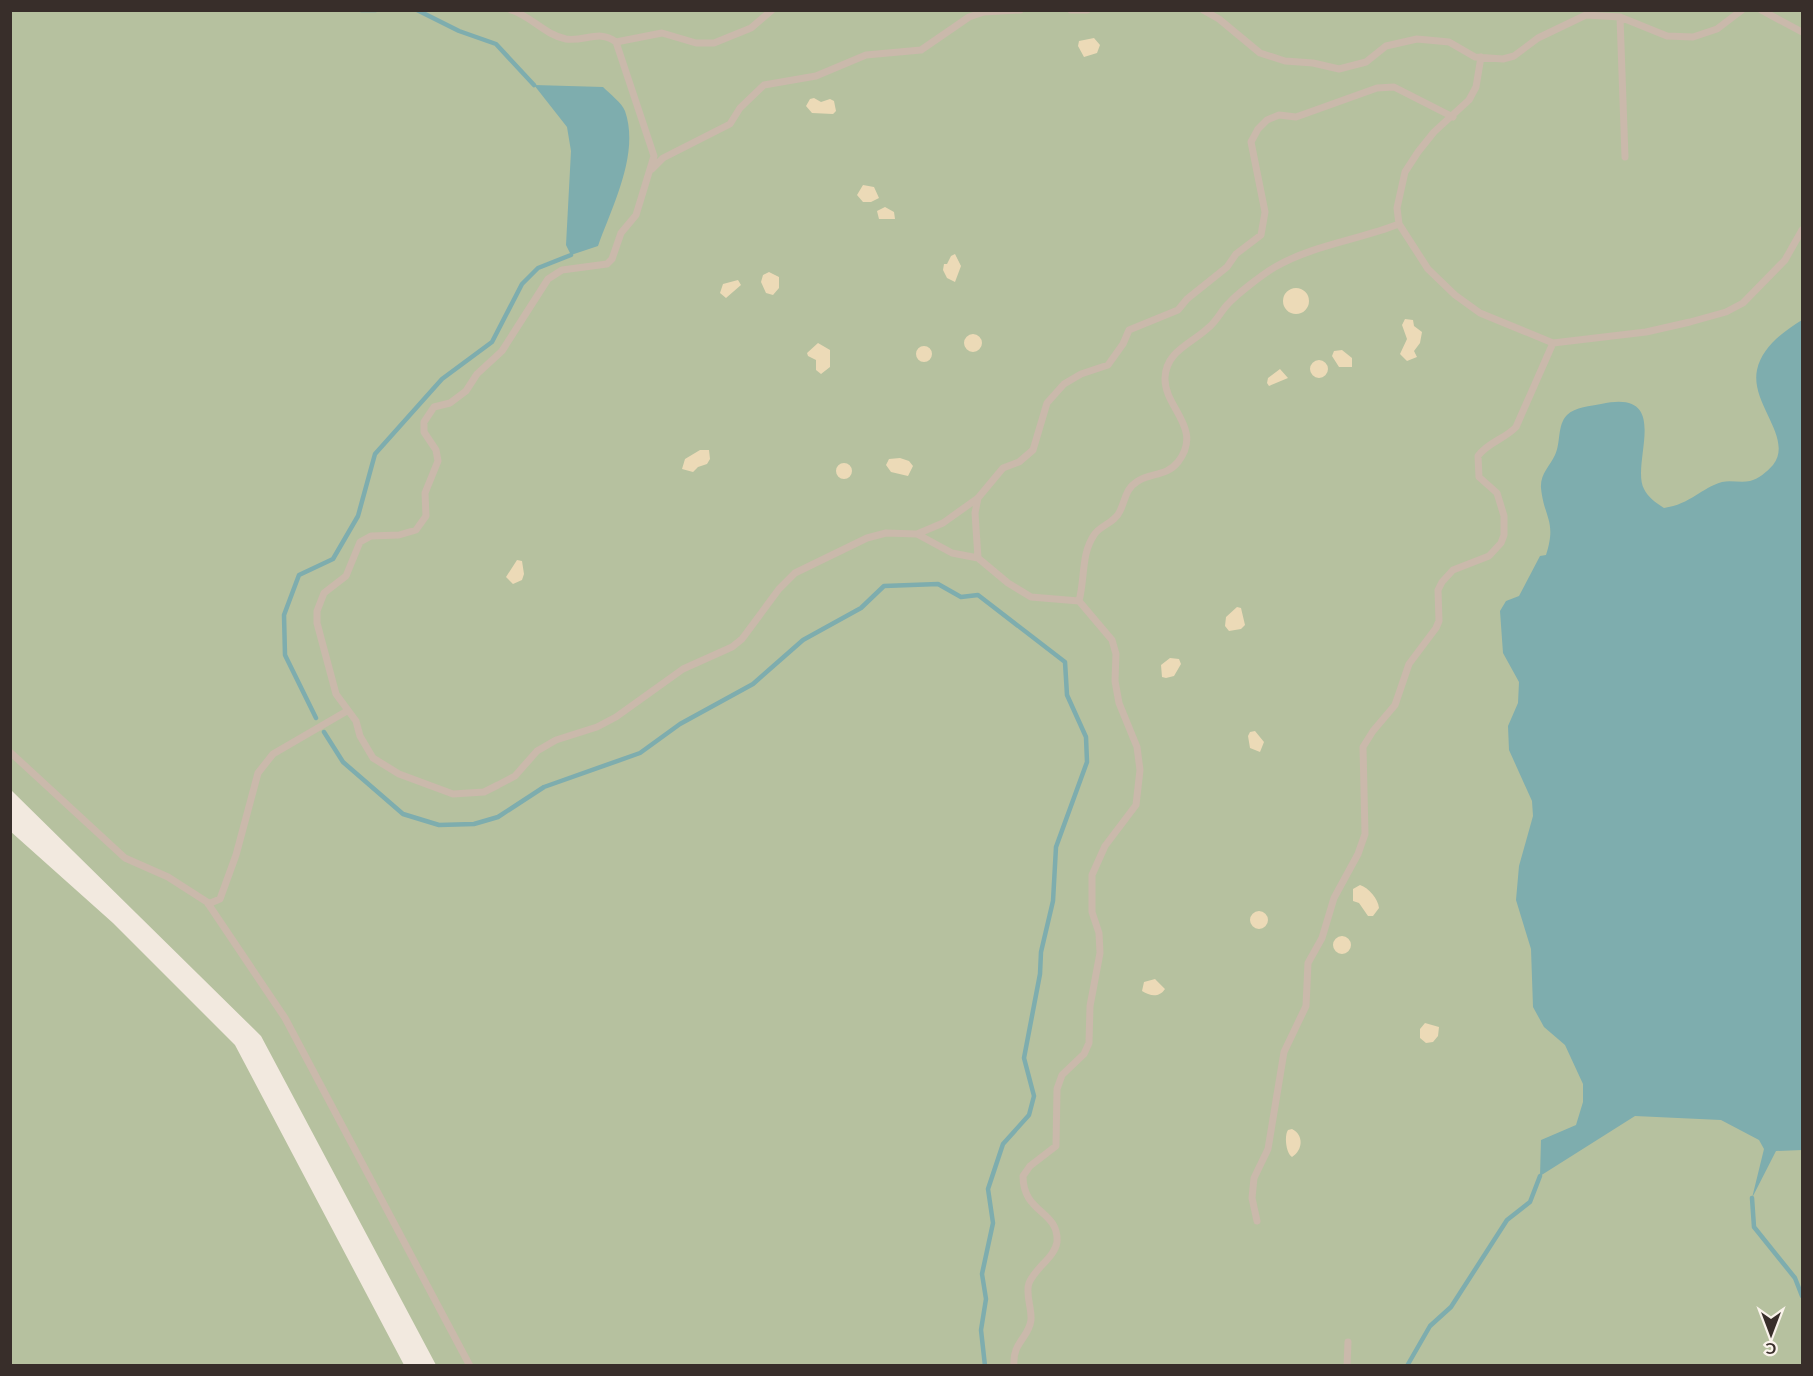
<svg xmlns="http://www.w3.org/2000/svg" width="1813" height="1376" font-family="Lato,sans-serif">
<rect width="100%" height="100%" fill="#f2e9df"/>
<path fill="#b6c19f" d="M10,11h1792v1354h-1366l-175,-329 -250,-246z
M10,831l103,92 122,122 169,320h-393z"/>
<path fill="#ecdab7" d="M1094,38l6,7 -3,8 -13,4 -6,-11 1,-5z
M814,98l7,4 9,-3 4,2 2,10 -3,3 -21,-1 -6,-7 4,-7z
M863,185l11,2 5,11 -8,4h-8l-6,-7z
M885,207l9,5 1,7h-16l-2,-8z
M955,254l6,12 -6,16 -8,-4 -4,-8 1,-6h3l4,-8z
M769,272l10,5v11l-6,7 -7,-2 -5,-11 2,-7z
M738,280l3,5 -15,13 -6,-5 3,-9z
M1283 301a13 13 0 1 1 26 0a13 13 0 1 1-26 0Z
M1405,319l8,1 1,6 8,6 -2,11 -6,8 3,6 -10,4 -7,-7 7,-15 -5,-14z
M964 343a9 9 0 1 1 18 0a9 9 0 1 1-18 0Z
M818,343l12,7v17l-9,7 -5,-4v-10l-8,-4 -1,-3z
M916 354a8 8 0 1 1 16 0a8 8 0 1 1-16 0Z
M1342,350l10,8v9h-13l-7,-11 2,-5z
M1310 369a9 9 0 1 1 18 0a9 9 0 1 1-18 0Z
M1280,369l8,9 -19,8 -2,-3 1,-5z
M700,450h9l1,9 -3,5 -9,3 -5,5 -11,-3 3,-10z
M900,458l9,3 4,5 -5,10 -17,-4 -5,-7 3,-6z
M836 471a8 8 0 1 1 16 0a8 8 0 1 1-16 0Z
M517,560l5,1 2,13 -2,6 -9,4 -7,-7z
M1237,607l4,1 4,17 -4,4 -12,2 -4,-5 1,-9z
M1170,658l9,1 2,5 -7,12 -8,2 -4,-1 -1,-12z
M1255,731l9,11 -4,10 -10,-4 -2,-12 2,-4z
M1360,885c9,3 18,14 19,23l-6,8h-5l-9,-13 -6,-2v-12z
M1250 920a9 9 0 1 1 18 0a9 9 0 1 1-18 0Z
M1333 945a9 9 0 1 1 18 0a9 9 0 1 1-18 0Z
M1155,979l10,10c-6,9 -15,7 -23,2l2,-9z
M1425,1023l14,4 -1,9 -5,6 -7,1 -6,-5v-9z
M1292,1129c12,6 11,21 0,28 -6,-4 -8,-21 -4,-27z"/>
<path fill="#7eadae" d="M534,85l69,2c7,7 19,16 22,24 15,43 -13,95 -27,135l-27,9 -5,-10 5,-94 -4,-24z
M1802,320v830l-26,1 -24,47 12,-49 -5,-9 -38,-20 -86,-4 -95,60 1,-36 35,-15 7,-23v-18l-18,-39 -21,-18 -11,-20 -2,-58 -15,-49 3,-34 14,-50 -1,-15 -23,-51 -1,-24 10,-23 1,-21 -16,-29 -3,-42 6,-10 13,-5 21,-40 6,-1c11,-34 -2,-37 -5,-67 -1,-14 9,-22 14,-33 6,-12 2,-30 12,-40 8,-8 24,-9 34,-11 73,-16 29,59 43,85 4,8 12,14 20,19 27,-4 37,-20 58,-26 9,-2 19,1 28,-1 8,-2 17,-9 23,-16 21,-27 -23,-61 -16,-95 5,-23 27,-39 45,-50z"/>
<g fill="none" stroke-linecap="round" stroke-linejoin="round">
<path stroke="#7eadae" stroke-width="4.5" d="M361,10h15
M417,10l42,21 37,13 38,41
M316,718l-31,-63 -1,-40 15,-40 34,-16 25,-43 17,-62 67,-75 50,-37 30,-58 16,-16 33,-13
M324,732l19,30 60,52 36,11 35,-1 24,-7 46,-30 96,-34 40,-29 73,-40 50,-44 58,-32 23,-22 54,-2 23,13 17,-2 87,67 2,33 19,42 1,25 -31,85 -3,54 -12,51 -1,22 -16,84 10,38 -5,19 -26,29 -15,45 5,34 -11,51 4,25 -5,31 4,36
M1752,1198l2,29 41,51 7,18
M1407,1366l23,-40 21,-19 56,-87 23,-18 10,-26"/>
<path stroke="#cab9ab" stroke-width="7" d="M511,10c20,6 34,25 55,29 18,3 34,-10 50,3l46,-9 34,10h18l37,-15 21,-18
M1071,10h16
M1203,10l16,9 41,34 25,8 28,2 26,6 27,-7 20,-16 31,-7 32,3 26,15 28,2 11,-3 24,-18 48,-23 34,2 47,19 26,1 24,-8 25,-19
M1761,10l41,22
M1620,17l5,140
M616,42l38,114 -18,59 -15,18 -9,26 -5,5 -45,6 -14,9 -46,72 -25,23 -11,17 -16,12 -16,4 -10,15v10l12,18 2,11 -13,32 1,23 -10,14 -17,5 -28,1 -11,6 -14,34 -22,17 -7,18v12l19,71 20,27 4,15 13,22 26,16 54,20 31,-2 14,-7 17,-9 22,-25 19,-11 41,-13 19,-10 67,-48 49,-22 10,-8 37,-50 16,-16 72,-35 19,-5 31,1 35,19 26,5 30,25 23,14 48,4 33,39 4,14 -1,27 4,22 18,44 3,23 -4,35 -31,41 -13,29v37l7,21 1,20 -10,53 -1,37 -5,11 -22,21 -5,14 -1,57 -26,20 -7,10c0,38 36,34 34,66 -2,15 -22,26 -28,41 -4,11 3,25 2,37 -2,18 -19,22 -17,46
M1481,57l-5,30 -7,13 -35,32 -16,20 -13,20 -8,36 2,16 29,45 27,26 25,18 73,30 93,-11 44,-10 36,-10 17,-9 42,-43 17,-30
M652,169l11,-11 67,-34 10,-16 24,-23 52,-9 50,-21 55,-5 48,-33 15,-5 36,-2
M917,534l26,-11 35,-25 25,-30 16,-6 14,-12 14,-47 17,-19 17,-10 27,-9 15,-21 6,-14 49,-20 9,-11 40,-32 9,-13 25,-19 4,-23 -14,-70 7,-13 9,-9 12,-5 17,2 81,-29 17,-1 59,30
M978,558l-3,-45 3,-15
M1079,601c6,-22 2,-47 15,-66 6,-10 21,-12 26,-24 6,-12 5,-22 18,-30 13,-8 29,-5 40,-19 26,-34 -14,-54 -13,-84 1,-27 26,-34 43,-50 8,-6 13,-17 20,-24 9,-10 35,-30 47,-37 38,-22 83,-27 124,-43
M10,752l115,106 43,19 39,25 78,116 185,348
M208,904l12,-5 16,-44 22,-82 15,-19 74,-43
M1257,1221l-5,-23 2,-20 14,-29 16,-97 22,-46 2,-43 14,-25 12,-40 24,-44 7,-20 -2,-87 10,-16 22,-26 14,-41 27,-36 3,-7 -1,-31 4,-8 11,-12 36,-14 12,-13 3,-8v-19l-7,-23 -18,-16 -1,-21c10,-14 27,-17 38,-29l37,-84
M1347,1366l1,-24"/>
</g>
<rect width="1813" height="1376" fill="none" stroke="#382e2a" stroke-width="24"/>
<g transform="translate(1771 1334) rotate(180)" stroke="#faf3eb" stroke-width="4.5" paint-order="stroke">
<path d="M0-4.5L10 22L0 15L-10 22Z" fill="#382e2a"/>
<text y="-9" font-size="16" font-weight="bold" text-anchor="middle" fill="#382e2a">С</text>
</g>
</svg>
